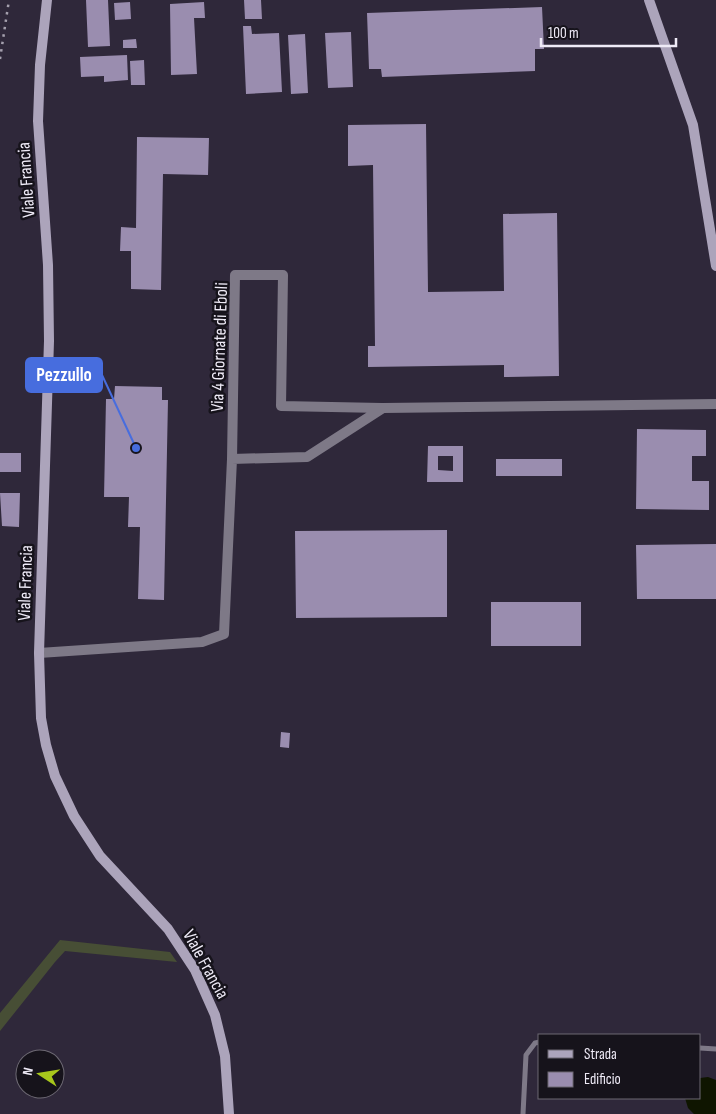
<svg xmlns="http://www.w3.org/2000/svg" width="716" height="1114" font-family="'Sofia Sans Condensed',sans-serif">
<rect width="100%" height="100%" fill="#2f283a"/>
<path fill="#474e35" d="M60,940l110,12 7,10 -112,-11 -10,11 -55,69v-18z"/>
<path fill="#0f1500" d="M708,1077l8,3v34h-22l-6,-6 -3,-10h15v-20z"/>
<path fill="#9a8daf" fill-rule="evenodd" d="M86,0h22l2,46 -22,1z
M244,0h17l1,19h-17z
M130,2l1,17 -16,1 -1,-17z
M204,2l1,16h-11l3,56 -26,1 -1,-71z
M542,7l2,42h-9v22l-153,6 -1,-8h-12l-2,-56z
M243,26h8l1,8 27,-1 3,59 -36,2z
M351,32l2,55 -25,1 -3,-55z
M305,34l3,59 -17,1 -3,-59z
M136,39l1,9h-14v-8z
M127,55l1,25 -24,2v-6l-23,1 -1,-20z
M144,60l1,25h-14l-1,-24z
M426,124l2,168 76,-1 -1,-77 54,-1 2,163 -55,1v-12l-136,2v-21h7l-2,-181 -25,1v-41z
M137,137l72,1 -1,37 -45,-1 -2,116 -30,-1v-38h-11l1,-24 15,1z
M115,386l47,1v13h6l-4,200 -26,-1 2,-72h-12l1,-30h-25l2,-98h8z
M637,429l69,1v26h-14v25h17v29l-73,-1z
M428,446h35v36h-36zM438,456h15v15l-15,-1z
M0,453h21v19h-21z
M496,459h66v17h-66z
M0,493h20l-1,34 -17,-1z
M447,530v87l-151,1 -1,-87z
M716,544v55h-79l-1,-54z
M491,602h90v44h-90z
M281,732l9,1 -1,15 -9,-1z"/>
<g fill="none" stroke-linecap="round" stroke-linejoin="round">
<path stroke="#7e7987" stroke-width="5" d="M700,1048l16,1
M523,1114l3,-59 9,-12 5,-1"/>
<path stroke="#7e7987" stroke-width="10" d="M232,459l3,-184h48l-2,131 101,2
M39,653l163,-11 22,-8 8,-175 75,-2 76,-49 333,-4"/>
<path stroke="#aca4bb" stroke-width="10" d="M47,0l-7,65 -2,56 10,144 1,76 -10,312 2,65 5,27 9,31 19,40 26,40 68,73 27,41 20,45 10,41 4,58
M649,0l44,125 23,141"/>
<path stroke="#a5a0ae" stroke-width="2.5" stroke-dasharray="2.5 5" stroke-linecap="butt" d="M0,59l9,-59"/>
</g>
<g text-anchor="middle" stroke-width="5" stroke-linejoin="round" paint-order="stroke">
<g font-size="18" fill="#efebf7" stroke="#16131b">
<text transform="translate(26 180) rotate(-94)" y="6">Viale Francia</text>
<text transform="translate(219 347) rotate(-88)" y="6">Via 4 Giornate di Eboli</text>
<text transform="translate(25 583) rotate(-88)" y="6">Viale Francia</text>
<text transform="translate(206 964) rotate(61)" y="6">Viale Francia</text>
</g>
</g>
<path fill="none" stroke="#476dde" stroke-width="2" d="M136 448L102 375"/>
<circle fill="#476dde" stroke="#16131b" stroke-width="2" cx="136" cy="448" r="5"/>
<rect fill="#476dde" stroke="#476dde" stroke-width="2" x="26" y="358" width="76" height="34" rx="5"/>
<g font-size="19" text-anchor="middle" font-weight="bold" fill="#fff">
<text x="64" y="381">Pezzullo</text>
</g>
<rect x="538" y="1034" width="162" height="65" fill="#16131b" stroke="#6d6973"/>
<rect x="548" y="1050" width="25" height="8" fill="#aca4bb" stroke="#6d6973"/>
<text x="584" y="1059" font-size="15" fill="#efebf7">Strada</text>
<rect x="548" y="1072" width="25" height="15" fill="#9a8daf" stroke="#6d6973"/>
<text x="584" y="1084" font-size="15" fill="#efebf7">Edificio</text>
<g transform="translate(40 1074) rotate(282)"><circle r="24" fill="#16131b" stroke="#6d6973"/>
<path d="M0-4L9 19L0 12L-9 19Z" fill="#a8c71c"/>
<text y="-8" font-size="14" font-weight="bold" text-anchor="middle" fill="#efebf7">N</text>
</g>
<path d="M541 38v8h135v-8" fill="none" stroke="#efebf7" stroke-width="2.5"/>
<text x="548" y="38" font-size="15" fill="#efebf7" stroke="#16131b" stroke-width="4" paint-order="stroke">100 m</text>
</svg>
